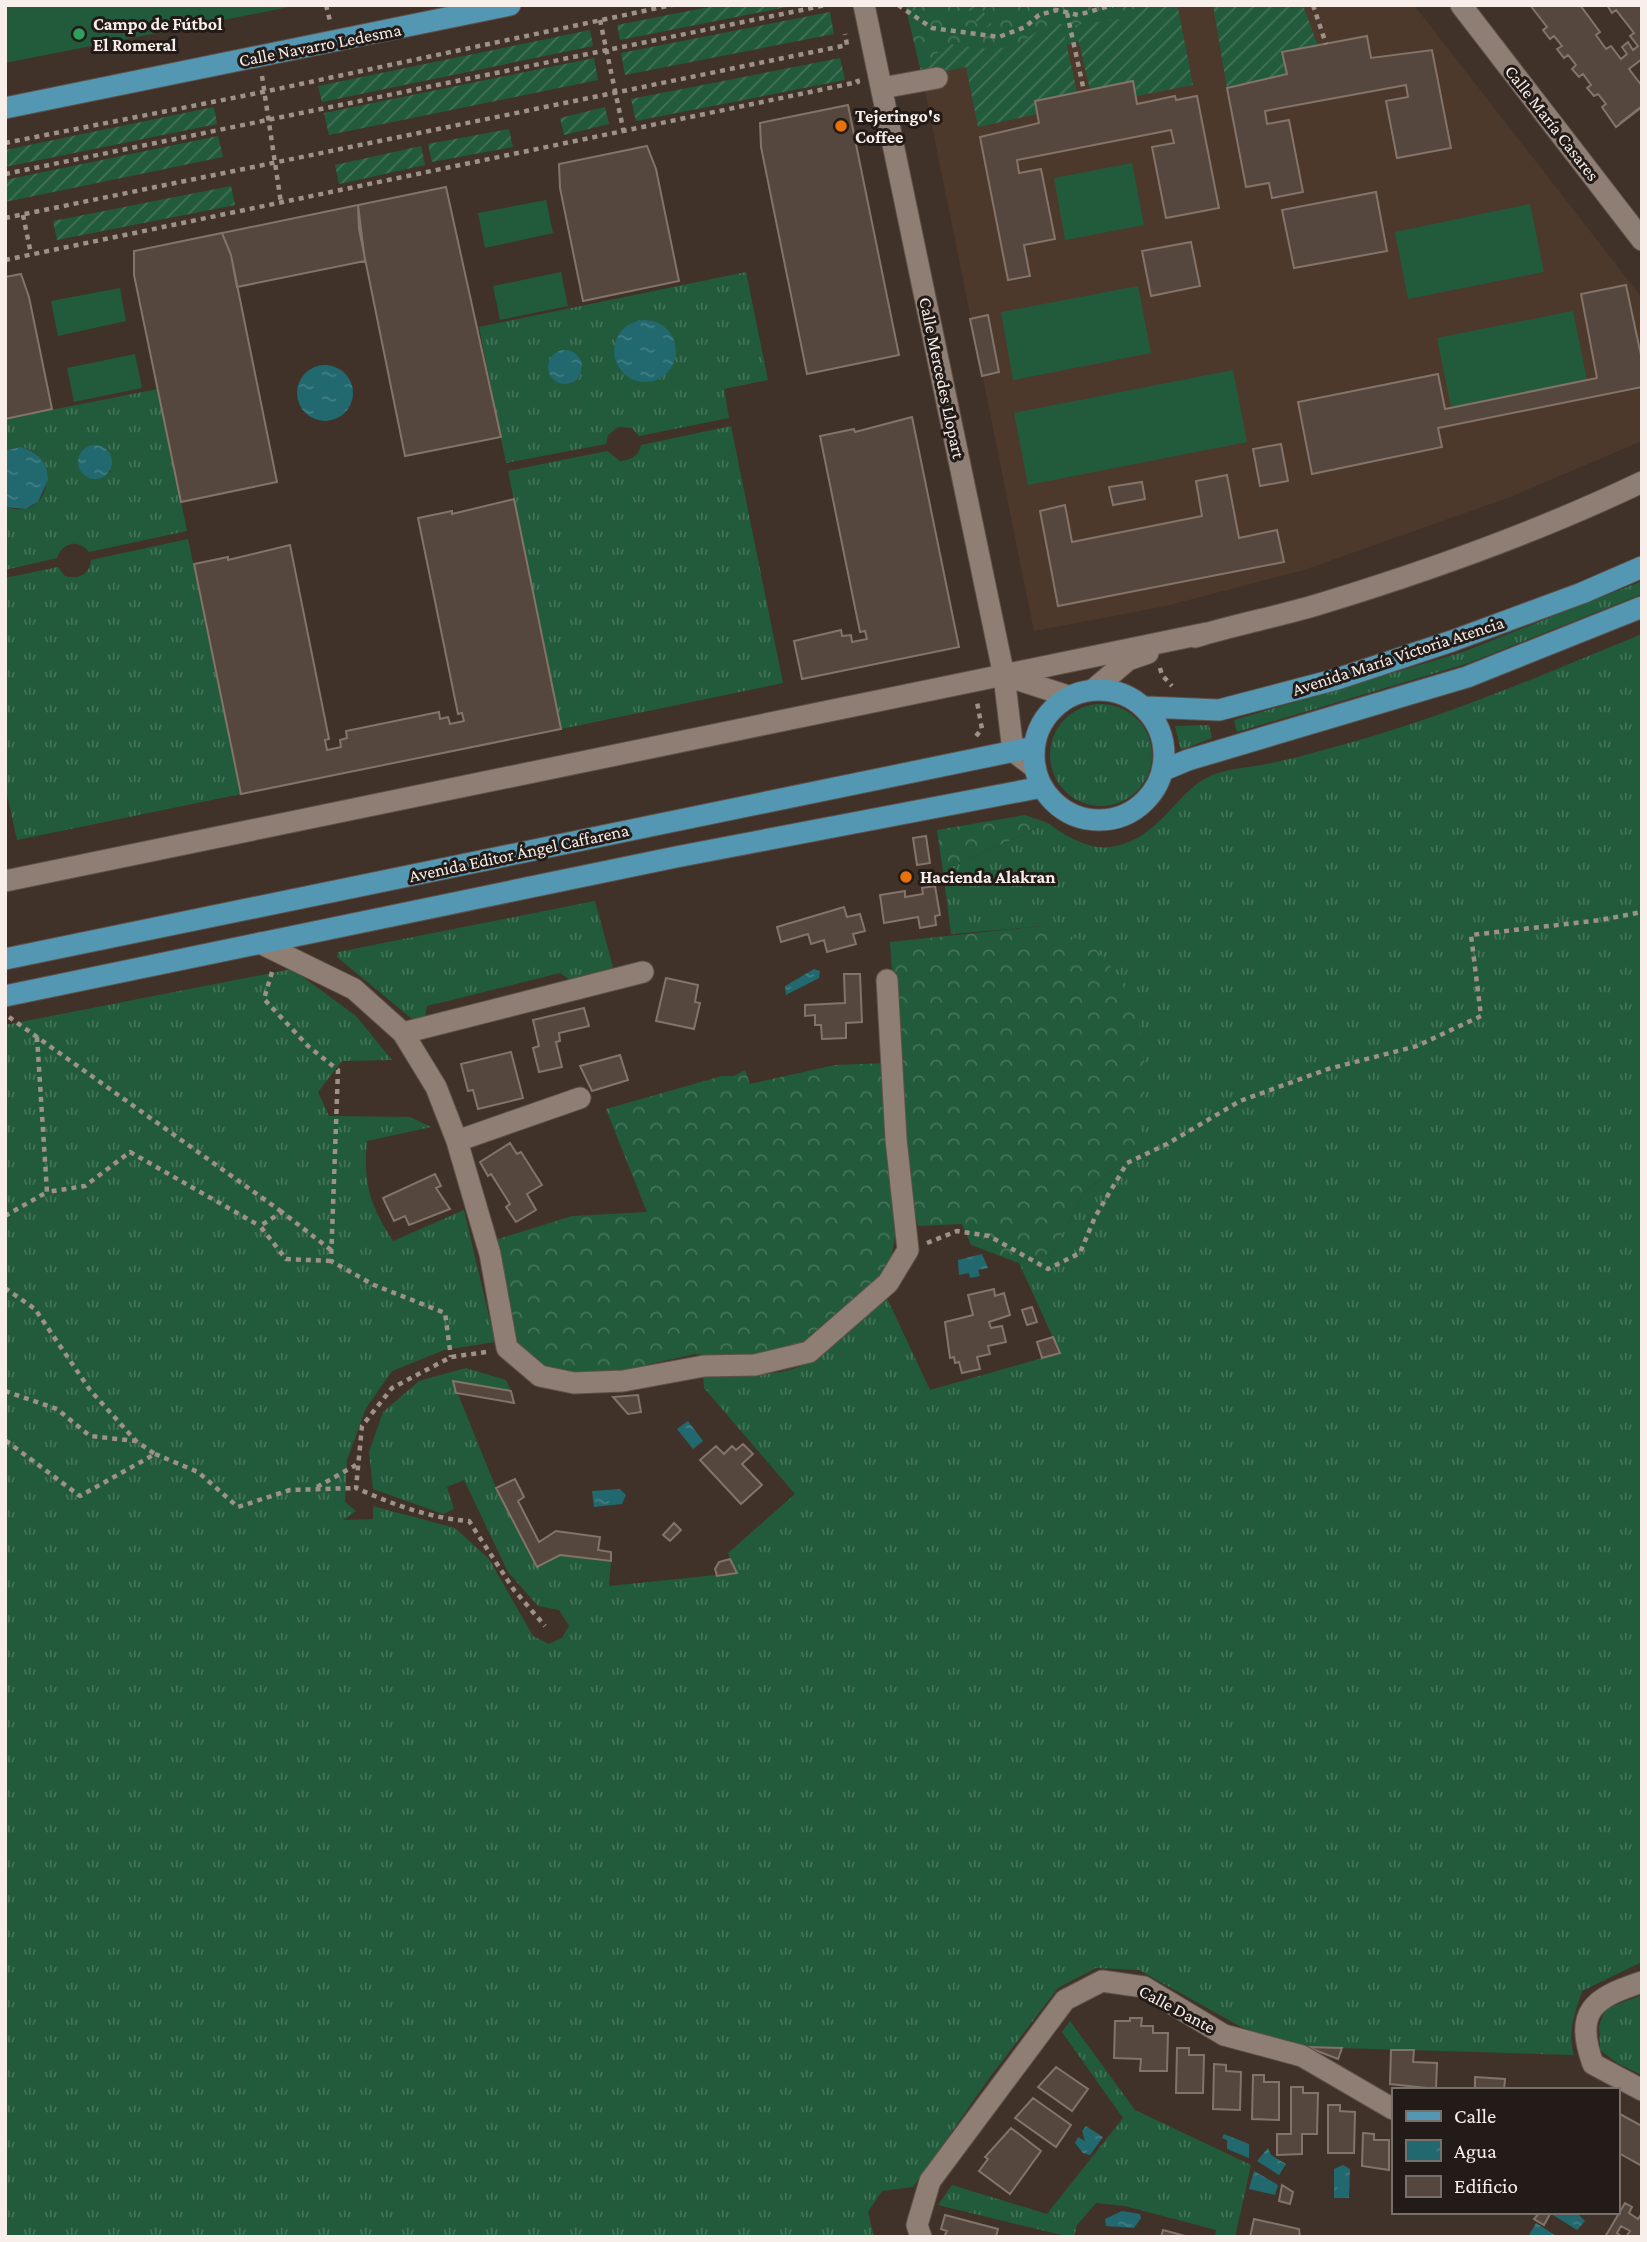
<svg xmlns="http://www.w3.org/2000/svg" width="1647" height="2242" font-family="'Crimson Pro',serif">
<defs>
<pattern id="grass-tufts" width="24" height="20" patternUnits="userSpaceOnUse" patternTransform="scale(1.75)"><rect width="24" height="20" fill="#225b3c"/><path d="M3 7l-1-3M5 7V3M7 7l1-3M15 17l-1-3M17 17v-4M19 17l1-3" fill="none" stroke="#437358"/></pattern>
<pattern id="forest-crowns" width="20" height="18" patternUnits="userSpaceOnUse" patternTransform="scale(1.75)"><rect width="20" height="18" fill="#225b3c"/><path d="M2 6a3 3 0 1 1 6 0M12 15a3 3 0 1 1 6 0" fill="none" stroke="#437358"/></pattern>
<pattern id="garden-furrows" width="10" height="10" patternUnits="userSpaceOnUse" patternTransform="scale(1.75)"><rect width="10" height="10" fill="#225b3c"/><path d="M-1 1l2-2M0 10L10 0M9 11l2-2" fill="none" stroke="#437358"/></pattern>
<pattern id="water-ripples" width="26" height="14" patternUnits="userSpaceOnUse" patternTransform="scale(1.75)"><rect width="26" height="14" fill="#21696f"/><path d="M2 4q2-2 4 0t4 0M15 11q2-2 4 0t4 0" fill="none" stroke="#427f84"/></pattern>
</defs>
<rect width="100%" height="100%" fill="#403229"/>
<path fill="#4d392c" d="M1185,5h229l228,293v143l-132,56 -206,73 -138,36 -132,25 -112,-555 191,-41z"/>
<path fill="url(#grass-tufts)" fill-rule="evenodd" d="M746,272l22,108 -44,9 5,29 -90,18 -7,-8 -14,-1 -10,8 -2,9 -100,19 -27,-136zM649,320c30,7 34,37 14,56l-35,1 -13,-17 2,-23 16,-15zM548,363l35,4 -4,10 -9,7 -20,-10z
M158,389l29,142 -98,21c-11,-13 -26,-10 -32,6l-52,12v-63c57,18 54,-76 0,-57v-31zM98,445l10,5 2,22 -9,6 -23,-17 4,-10z
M731,426l52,257 -222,46 -53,-258 99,-20 13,10c11,-1 19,-5 21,-16z
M188,539l53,255 -224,46 -12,-55v-207l53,-11 7,9c14,4 25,-2 26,-16z
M1642,581v13l-173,69 -232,69 -3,-12 229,-68z
M1642,634v1328l-60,29c-7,23 -15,40 -8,64l-267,-8 -64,-19 -104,-58 -43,-2 -38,20 -68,89 -77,110 -31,4 -14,21 6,25h-869v-1212l287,-56 64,47 36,44 -50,1 -24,31 11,24 81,1 21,10 -64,14c-4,43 3,64 26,100l71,-31 31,132 -51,8 -52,21 -26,37 -19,52 -2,42 11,9 -13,9 30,-1v-13l82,22 34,31 44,77 16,8 13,-6 7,-12 -10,-16 -21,-4 -30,-34 -44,-92 -17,7 7,22 -11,5 -70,-25 -4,-37 14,-40 36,-31 47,-13 40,12 5,11 -58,-9 43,106 41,79 23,-12 51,6 -2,25 127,-13 -8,-20 67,-59 -91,-106 -1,-14c30,0 67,4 96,-7 32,-13 62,-51 85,-75l46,98 130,-37 -41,-90 33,-10 32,-60 54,-44 -95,-223 -92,8 -8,-63 105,-48c17,13 41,27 63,24 53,-8 66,-62 107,-74 19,-6 39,-6 58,-11 33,-7 65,-17 97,-26 92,-27 181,-66 269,-102z
M1050 755a51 51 0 1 1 102 0a51 51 0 1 1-102 0Z
M1209,725l3,13 -31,12 -6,-24z
M595,901l19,70 -41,11 -13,-9 -133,33 -2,11 -13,2 -75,-62 1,-5z
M1642,1995v80l-25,-12 -17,-13 -1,-24 6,-17z
M1070,2021l65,89 116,55 -16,72h-20l1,-7 -91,-24 -29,-3 -19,22 -3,12h-4l-132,-32 14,-20 95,29 76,-96 -61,-86z"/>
<path fill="url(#forest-crowns)" d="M905,5h280l-72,30 -191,41z
M1025,815l23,8 -105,48 -6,-41z
M1043,926l48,18 45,52 10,81 -8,72 -54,44 -32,60 -33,10 -48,-18 -9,-21 -44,2 -12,-53 -16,-231z
M888,1063l8,167 -5,30 -23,32 -63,52 -55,16 -55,-6 -103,23 -37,-2 -30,-20 -15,-25 -3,-42 -12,-48 77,-24 75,-4 -41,-103 116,-33h12l11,-6 5,14 85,-19z"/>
<path fill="url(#garden-furrows)" d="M719,5h78l-177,35 -3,-15z
M966,5h9l16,14v6l-4,2 -11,-6z
M1139,5h36l3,3 15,77 -57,11 -3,-14 -43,8 -15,-65 45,-6z
M1213,5h90l15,41 -35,6 4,22 -60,14z
M830,12l4,22 -209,41 -4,-22z
M1050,24h12l15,68 -42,9 2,13 -59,13 -12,-60 -44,9 10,-19 17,-13 38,5 25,-2z
M590,30l3,16 -271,56 -4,-16z
M594,58l4,22 -269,55 -5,-22z
M840,58l5,22 -209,41 -5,-22z
M214,107l3,17 -212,43v-17z
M605,107l4,17 -45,11 -4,-17z
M509,129l4,18 -81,15 -4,-18z
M218,136l5,21 -218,45v-22z
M421,146l4,19 -86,19 -4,-19z
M231,186l4,19 -178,35 -4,-19z"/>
<path fill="#225b3c" d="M5,5h294l-294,58z
M1132,163l12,62 -79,15 -11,-62z
M546,200l7,33 -68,15 -7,-35z
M1530,204l14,68 -136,27 -13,-67z
M561,272l7,34 -68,14 -7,-34z
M1138,286l13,67 -138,27 -12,-68z
M120,288l6,33 -68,15 -7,-35z
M1573,311l14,69 -136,27 -14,-69z
M135,354l7,34 -68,14 -7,-34z
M1233,370l14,72 -219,43 -14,-72z"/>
<path fill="url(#water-ripples)" d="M614 351a31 31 0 1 1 62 0a31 31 0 1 1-62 0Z
M548 367a17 17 0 1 1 34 0a17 17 0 1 1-34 0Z
M297 393a28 28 0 1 1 56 0a28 28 0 1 1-56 0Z
M78 462a17 17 0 1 1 34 0a17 17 0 1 1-34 0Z
M20,447c17,4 28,15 28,33l-10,22 -13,7 -20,-2v-57z
M814,969l6,2 -1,7 -33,17 -1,-9z
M982,1254l6,14 -10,2 2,6 -10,2 -1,-5 -10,2 -1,-15z
M688,1421l15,20 -10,8 -16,-20z
M620,1489l6,6 -4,9 -28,3 -2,-16z
M1086,2126l17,11 -13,18 -7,-2 -8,-10 3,-6 7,4 -3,-10z
M1224,2134l25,10v14l-22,-9v-9l-5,-2z
M1268,2148l3,7 15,9 -7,11 -22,-14z
M1343,2165l7,4 -1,29h-15v-29z
M1254,2171l24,14 -3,10 -26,-6z
M1122,2211l18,3 1,4 -7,10 -28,-2 -1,-7z
M1555,2212h21l9,9 -8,9 -24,-15z
M1536,2223l22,14 -29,-2z"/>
<path fill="#56473e" stroke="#837369" stroke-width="2" d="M1530,5h50l20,27 -4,3 10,14 5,-3 10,13 6,-5 -5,-7 6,-5 5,8 5,-4 -8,-10 4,-3 -18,-23 -4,3 -5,-8h35v54l-13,10 13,17v20l-22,17 22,-16 -26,20 -14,-20 4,-3 -8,-10 -4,2 -7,-8 4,-3 -8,-11 -4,3 -7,-8 4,-4 -8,-10 -4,3 -7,-9 5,-3 -8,-10 -4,3 -7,-9 4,-3z
M1367,36l4,22 61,-8 19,98 -54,10 -11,-57 22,-4 -2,-12 -141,26 2,13 22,-4 14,72 -31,6 -3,-15 -23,4 -19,-99 60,-14 -5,-22z
M1133,81l4,23 38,-8 1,4 21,-4 22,112 -53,10 -14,-71 22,-4 -3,-13 -154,30 2,13 22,-4 14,70 -31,6 6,31 -22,4 -28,-143 59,-14 -4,-22z
M848,105l51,250 -92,19 -46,-227 -1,-24z
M647,146l9,23 23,112 -96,20 -23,-113 -1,-24z
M446,187l55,250 -96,19 -46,-227 -1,-24z
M1376,192l11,59 -93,17 -12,-58z
M358,205l7,56 -128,26 -6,-32 -9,-22z
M222,233l9,22 46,227 -96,20 -47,-227v-24z
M1191,242l9,44 -49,10 -9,-45z
M21,274l8,23 23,112 -47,10v-142z
M1626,285l16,75v27l-204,41 4,19 -130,27 -14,-72 140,-28 7,35 152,-31 -16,-84z
M988,315l11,57 -17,4 -12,-57z
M912,417l47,230 -157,32 -8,-38 47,-11 1,6 9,-1 1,7 15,-3 -2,-8 -5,1 -40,-196 34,-7 1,3z
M1281,444l7,37 -28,5 -7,-37z
M1227,475l12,63 38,-8 7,32 -226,44 -18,-95 25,-6 7,37 130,-26 -6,-35z
M1142,482l3,17 -32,6 -4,-18z
M514,499l47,230 -320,65 -47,-230 34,-7v3l62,-15 39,194 -4,1 2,10 5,-1 9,-2 -1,-7 7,-2 -1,-7 93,-19 1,7 8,-2 2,7 14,-3 -2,-8 -4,1 -40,-196 34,-7v3z
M926,836l4,27 -13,2 -4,-27z
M935,886l5,29 -5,1 1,9 -16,3 -2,-11 -34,6 -4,-28 25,-4v6l18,-3 -1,-6z
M844,907l3,10 13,-3 5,17 -12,3 3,10 -29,8 -3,-12 -13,4 -3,-10 -27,8 -4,-15z
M844,974h16l2,48 -16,1v15l-24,1 -1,-14h-6v-10l-10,1v-11l40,-2z
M666,978l32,7 -3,17 5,1 -6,26 -38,-8z
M584,1008l5,18 -30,7 1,8 -4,1 6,25 -23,5 -6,-24 6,-2 -6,-26z
M511,1052l12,46 -45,11 -5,-19 -5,1 -7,-27z
M620,1055l8,25 -36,11 -12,-25z
M510,1143l7,11 4,-2 21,33 -15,9 9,16 -20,12 -10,-15 4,-3 -19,-30 -3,2 -8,-14z
M435,1174l6,12 -5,2 14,21 -41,16 -4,-9 -11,5 -11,-23z
M994,1289l1,7 9,-3 6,22 -21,7 2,6 11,-2 4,16 -18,4 2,8 -13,3 3,12 -18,4 -3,-11 -4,1 -1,-6 -4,1 -5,-36 28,-7 -5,-20z
M1032,1307l5,15 -10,3 -5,-15z
M1053,1337l7,16 -18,5 -5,-16z
M453,1381l58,10 3,12 -58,-10z
M638,1395l3,17 -13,2 -15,-17z
M743,1444l10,10 -11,10 20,21 -21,19 -41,-44 16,-14 8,8 8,-8 4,4z
M515,1479l9,18 -6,4 21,41 17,-11 44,6 -2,13 13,2v9l-51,-6 -23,12 -41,-79z
M674,1523l7,7 -11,11 -7,-6z
M730,1559l7,14 -20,3 -2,-7 4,-7z
M1130,2018h12l-1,8h12v7h15l-1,38h-27l1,-12 -27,-1 1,-37h15z
M1307,2047l35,1 -4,11z
M1177,2048h12v7h15l-1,38h-27z
M1391,2050h23l-1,12 24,1 -1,26 -46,-5z
M1214,2064l12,1v6l15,1 -1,38 -27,-1z
M1056,2067l32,22 -16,22 -34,-24z
M1253,2075h11v7h15v38l-27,-1z
M1475,2077l30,2 -1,11 -29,-2z
M1291,2087h12v6h15l-1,41h-15v20l-25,1v-21h14z
M1033,2098l38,27 -15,22 -41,-29z
M1328,2105h12v6l15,1 -1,41h-26z
M1618,2113l24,13v40l-25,-14z
M1011,2128l30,23 -31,43 -31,-23 9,-12 -3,-2z
M1363,2133l11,1v6h15v30l-27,-4z
M1282,2185l11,7 -3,12 -11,-3z
M1625,2203l7,4 -3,6 9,6 4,-6v24h-16l4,-6 -9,-5 -4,7 5,4h-17z
M1540,2212l10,2 -6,11 -10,-6z
M945,2215l53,14 -2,8h-52l3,-6 -6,-2z
M1254,2219l45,10 1,8h-50z
M1163,2230l22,6 -24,1z"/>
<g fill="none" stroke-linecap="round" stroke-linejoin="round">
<g stroke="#5e514a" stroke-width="23">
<path id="minor" d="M864,5l140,671 9,75 22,17
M1461,5l181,235
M882,88l55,-10
M1195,637c42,-13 86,-21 128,-34 108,-33 217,-72 319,-121
M1006,676l62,20
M1094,689l34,-29 20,-7
M5,881l1202,-248
M260,943l94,46 49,44 240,-61
M403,1033l33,54 21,54 123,-43
M457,1141l33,113 17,94 33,28 34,7 49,-2 81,-15 51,-1 54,-13 79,-69 20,-33 -12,-111 -9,-159
M1642,1982c-49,16 -68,29 -49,82l49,26
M921,2237l-4,-12 13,-44 135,-181 37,-19 42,6 80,48 78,21 91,53"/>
</g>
<g stroke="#5e514a" stroke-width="23">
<path id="major" d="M5,108l505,-103
M1034 755a65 65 0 1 1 130 0a65 65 0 1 1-130 0Z
M1146,707l73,3 118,-31 115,-38 130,-48 60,-26
M1164,770l24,-10 279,-83 175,-70
M5,959l1029,-212
M5,996l671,-139 366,-70"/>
</g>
<path stroke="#9d918a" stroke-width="4.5" stroke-dasharray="5 5" stroke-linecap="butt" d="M326,5l4,16
M898,5l34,23 67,9 26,-10 14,-12 18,-5 21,5 35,-10
M1313,5l13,39
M1067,13l17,78
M600,20l24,113
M262,76l19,127
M5,143l258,-51 409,-87
M5,174l821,-169
M23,215l8,39
M5,218l842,-173 -2,-11
M5,260l853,-178 -1,-3
M1160,668l2,7 10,11
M976,736l6,-7 -5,-27
M272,972l-8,27 44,47 30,24 -7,191 43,24 71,28 6,44
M9,1017l273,195
M37,1037l10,155 38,-6 45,-34 130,74
M5,1216l42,-24
M927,1243l30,-12 32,5 59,33 32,-16 15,-36 32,-54 40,-19 73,-43 88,-32 89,-23 64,-30 -10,-81 130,-15 41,-8
M331,1250l-49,-38 -22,14 26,33 45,2
M5,1288l30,21 55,81 46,51 19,13 -75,42 -75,-56
M486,1352l-35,5 -59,31 -30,38 -6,62c36,16 73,30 113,33l45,69 31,36
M5,1391l52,18 33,27 46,5
M155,1454l43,18 40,35 52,-17 66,-2
M317,1487l39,-22"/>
<use href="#minor" stroke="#8f7e74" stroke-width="21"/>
<use href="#major" stroke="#5497b2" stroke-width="21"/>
</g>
<circle fill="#2e9e5b" stroke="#221b18" stroke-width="2.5" cx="79" cy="34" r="7"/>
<g fill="#e8710a" stroke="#221b18" stroke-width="2.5">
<circle cx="841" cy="126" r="7"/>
<circle cx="906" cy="877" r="7"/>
</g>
<g text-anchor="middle" stroke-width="6" stroke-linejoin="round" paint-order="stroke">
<g font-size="18" font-weight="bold" fill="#f9efea" stroke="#221b18" text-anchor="start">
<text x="93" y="30">Campo de Fútbol<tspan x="93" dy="21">El Romeral</tspan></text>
<text x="855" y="122">Tejeringo's<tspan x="855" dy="21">Coffee</tspan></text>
<text x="920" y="883">Hacienda Alakran</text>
</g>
<g font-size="18" fill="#f9efea" stroke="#221b18">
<text transform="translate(320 45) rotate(-11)" y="6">Calle Navarro Ledesma</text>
<text transform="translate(1552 123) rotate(52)" y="6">Calle María Casares</text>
<text transform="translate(942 378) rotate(78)" y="6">Calle Mercedes Llopart</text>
<text transform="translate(1398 656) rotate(-18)" y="6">Avenida María Victoria Atencia</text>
<text transform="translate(519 853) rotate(-12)" y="6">Avenida Editor Ángel Caffarena</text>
<text transform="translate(1177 2009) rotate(28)" y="6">Calle Dante</text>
</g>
</g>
<rect width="1647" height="2242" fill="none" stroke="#f9efea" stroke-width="14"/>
<rect x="1392" y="2088" width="228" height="126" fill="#221b18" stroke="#78706c" stroke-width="2"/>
<rect x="1406" y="2111" width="35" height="10" fill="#5497b2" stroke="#78706c" stroke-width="2"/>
<text x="1454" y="2123" font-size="21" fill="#f9efea">Calle</text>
<rect x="1406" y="2140" width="35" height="21" fill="url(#water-ripples)" stroke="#78706c" stroke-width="2"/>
<text x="1454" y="2158" font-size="21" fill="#f9efea">Agua</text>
<rect x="1406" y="2176" width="35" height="21" fill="#56473e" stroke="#78706c" stroke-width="2"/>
<text x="1454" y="2193" font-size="21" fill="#f9efea">Edificio</text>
</svg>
